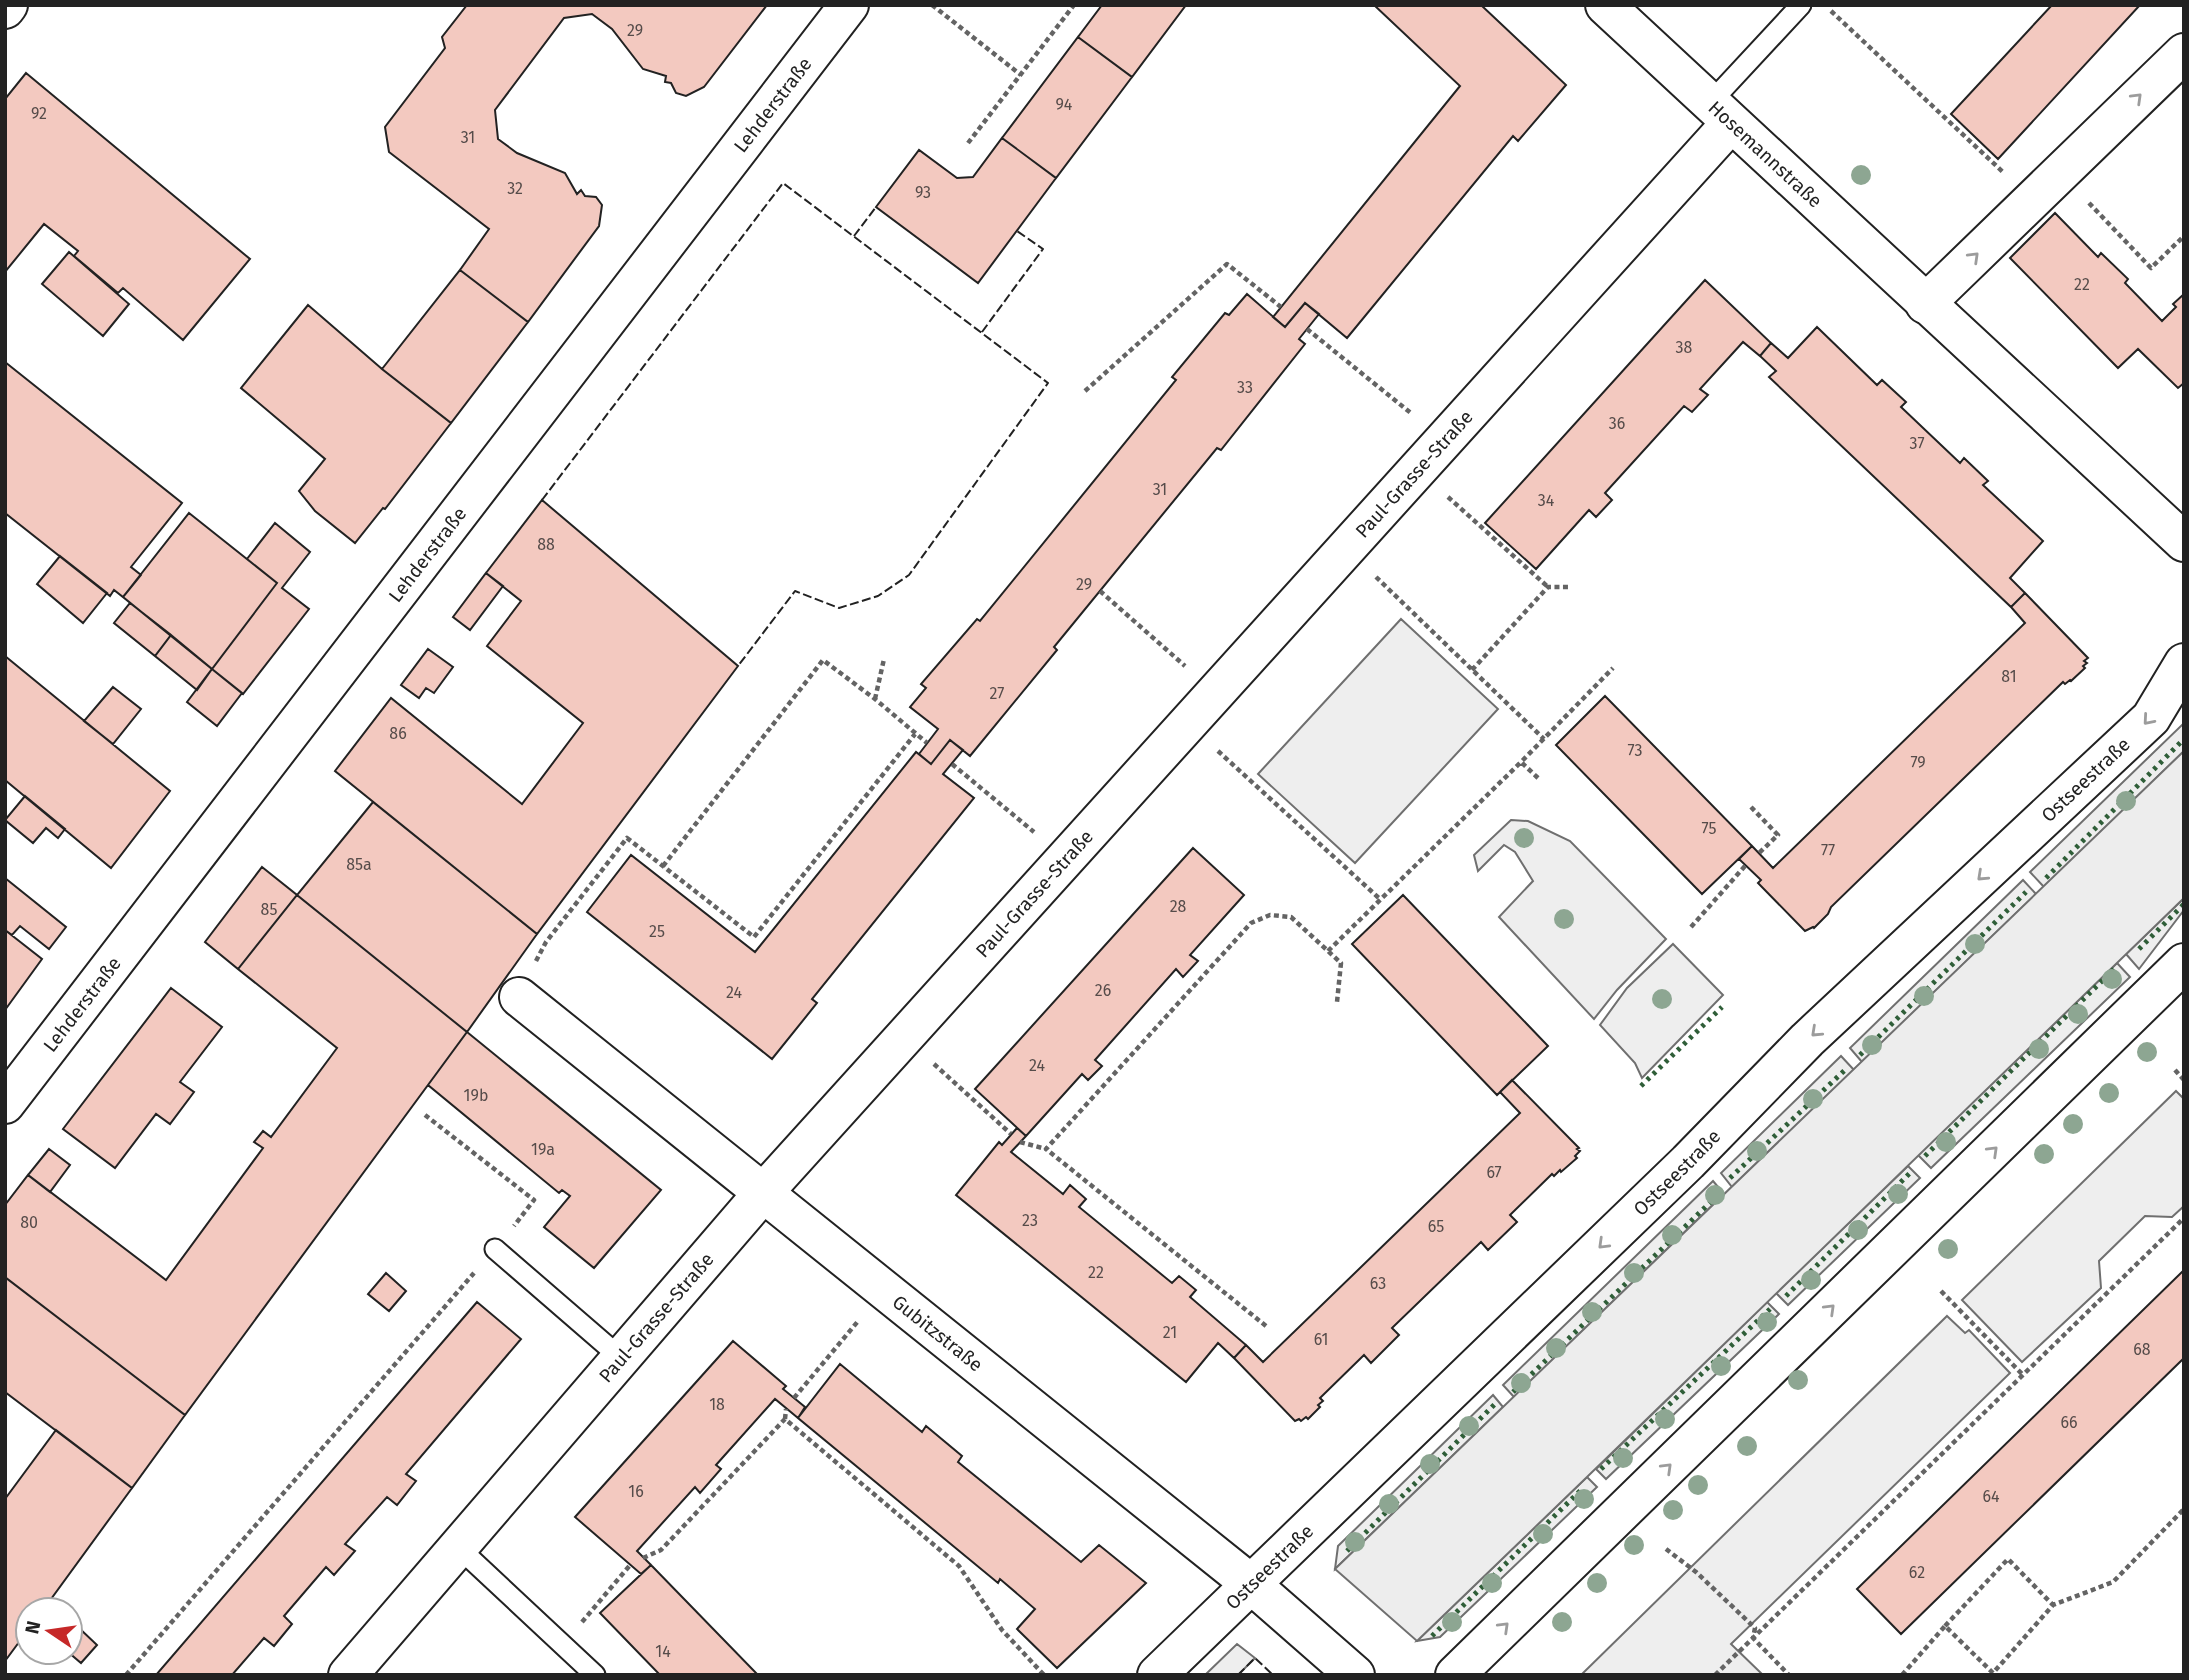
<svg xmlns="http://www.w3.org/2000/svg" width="2189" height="1680" font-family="'Fira Sans',sans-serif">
<rect width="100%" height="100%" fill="#fff"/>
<path fill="#eee" stroke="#6f6f6f" stroke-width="2" d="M1401,619l97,90 -143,154 -97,-89z
M2184,723v28l-140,136 -14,-15z
M1511,820l17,1 42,20 96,98 -49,51 -23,29 -95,-102 34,-36 -18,-29 -11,-7 -26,26 -4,-16z
M2023,880l13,14 -174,168 -12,-14z
M2184,898v12l-45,59 -13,-15z
M1673,944l50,51 -81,83 -7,-15 -35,-38 27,-37z
M2117,963l13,14 -199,191 -13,-13z
M1841,1056l13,14 -122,117 -11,-14z
M2176,1091l8,8v107l-12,11 -27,-1 -46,45 2,27 -79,74 -60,-62z
M1908,1166l12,12 -132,127 -12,-12z
M1713,1181l11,13 -210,203 -11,-12z
M1767,1302l12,12 -173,165 -10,-10z
M1947,1316l18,17 4,-3 41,43 -279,271 32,31h-182z
M1493,1395l10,12 -168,162 3,-23z
M1587,1477l10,10 -157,150 -23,4z
M1237,1644l18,14 -17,17h-33z"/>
<path fill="#ededed" stroke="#6f6f6f" stroke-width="2" d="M2184,751v147l-597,579 -170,164 -82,-72z"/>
<path fill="#f3c9c0" stroke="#222" stroke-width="2" d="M467,5h300l-63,82 -18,9 -10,-3 -5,-10 -6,-1 1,-6 -23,-7 -31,-40 -20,-15 -28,4 -69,92 3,29 19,14 48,20 12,21 4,-4 4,6 11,1 6,8 -3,21 -71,96 -68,-52 29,-41 -100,-77 -4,-25 60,-79 -3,-11z
M1102,5h84l-54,72 -54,-40z
M1374,5h107l85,80 -48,56 -5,-5 -166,202 -42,-35 -20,24 -12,-10 187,-231z
M2052,5h88l-142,154 -47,-45z
M1078,37l54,40 -76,101 -54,-40z
M26,73l224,186 -67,81 -60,-52 -5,5 -44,-37 4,-5 -34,-27 -39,48v-173z
M1002,138l54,40 -78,105 -102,-76 43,-57 38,28 16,-1z
M2055,213l43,44 3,-4 27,26 -3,4 37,38 14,-14 -3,-3 11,-10v89l-6,5 -40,-39 -20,19 -108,-110z
M69,252l60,52 -26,32 -61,-52z
M460,270l68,52 -77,101 -69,-54z
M1705,280l66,63 -11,13 -17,-14 -43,47 8,6 -16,17 -8,-6 -79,87 7,7 -16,17 -7,-7 -53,59 -51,-46z
M1247,294l38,33 20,-24 14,11 -20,25 6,5 -84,106 -4,-2 -163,199 3,3 -87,106 -20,-16 -19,24 -12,-10 19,-25 -28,-22 16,-19 -5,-4 56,-65 3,2 196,-241 -4,-3 53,-64 4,2z
M308,305l74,64 69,54 -66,86 -2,-1 -28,35 -40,-32 -16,-20 26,-32 -84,-71z
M1817,327l60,58 5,-5 24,22 -5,5 59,56 4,-5 24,23 -5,4 60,56 -33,37 15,15 -14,14 -242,-230 7,-6 -16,-15 11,-13 17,15z
M5,362l177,141 -51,64 10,8 -18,22 -9,-7 -4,6 -105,-83z
M542,500l196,166 -201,268 -202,-163 56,-73 131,106 61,-81 -96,-77 34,-45 -35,-28z
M189,513l88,70 -65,86 -89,-72z
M275,523l35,29 -28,36 27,21 -66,85 -31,-25 65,-86 -30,-24z
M60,556l47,37 -24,30 -46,-39z
M486,573l17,13 -33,44 -17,-13z
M2025,593l63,65 -4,3 3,2 -4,3 2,2 -14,13 -1,-1 -5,4 -2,-2 -232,225 -3,7 -14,14 -1,-1 -8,4 -47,-48 3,-3 -22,-21 13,-13 21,22 252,-245 -14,-16z
M130,603l41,32 -16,21 -41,-33z
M171,635l41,34 -15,21 -42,-34z
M428,649l25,18 -19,26 -8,-5 -7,10 -18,-13z
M5,656l165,135 -59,77 -106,-88z
M212,669l30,24 -25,33 -30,-24z
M113,687l28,22 -28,35 -29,-23z
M1605,696l147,150 -50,48 -146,-149z
M950,740l13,10 -20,24 31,24 -162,201 5,4 -45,56 -185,-147 44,-57 124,97 161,-200 15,12z
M25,796l40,33 -7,9 -12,-10 -13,15 -28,-23z
M373,802l164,132 -70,98 -170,-137z
M1193,848l51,47 -54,60 8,6 -15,16 -7,-8 -81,91 7,6 -14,14 -6,-6 -56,62 -51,-47z
M262,867l35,28 -59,74 -33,-27z
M5,878l61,49 -17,22 -29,-23 -8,9 -7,-5z
M297,895l170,137 -282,383 -180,-138v-72l23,-30 138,105 97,-132 -9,-6 9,-11 8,6 66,-89 -99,-79z
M1403,895l145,151 -51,49 -145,-151z
M5,930l37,29 -37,51z
M171,988l51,39 -42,55 14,10 -24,32 -14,-10 -41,54 -52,-39z
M467,1032l194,158 -67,78 -50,-41 26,-31 -8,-6 -3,3 -131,-108z
M1512,1080l67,68 -2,1 3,2 -5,5 2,2 -16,14 -1,-2 -6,6 -2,-2 -42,41 7,7 -29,28 -7,-8 -89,86 7,7 -28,28 -7,-8 -44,43 3,3 -5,4 2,2 -12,12 -2,-2 -5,4 -2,-2 -4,2 -61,-63 12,-13 17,17 257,-249 -20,-21z
M1017,1128l9,8 -15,16 52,42 7,-9 16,14 -7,8 93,76 7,-7 17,14 -6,7 56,48 -12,13 -16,-15 -32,39 -230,-187 43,-53 3,3z
M49,1149l21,16 -20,27 -22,-17z
M2184,1270v88l-283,276 -44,-45z
M386,1273l20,18 -17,20 -21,-17z
M6,1278l179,137 -53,73 -127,-96z
M477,1302l44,37 -115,135 10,7 -19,24 -10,-8 -42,47 10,7 -21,24 -8,-8 -42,49 8,8 -18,22 -10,-8 -32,37h-76z
M733,1341l53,45 -3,3 22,18 -7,11 -23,-19 -59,66 5,4 -21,24 -5,-6 -58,64 14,14 -10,9 -66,-57z
M840,1364l82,68 4,-6 36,30 -4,6 123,100 18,-17 47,38 -89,85 -40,-39 18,-20 -35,-30 -2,4 -200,-165z
M56,1430l76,58 -89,122h-15v20l-23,31v-162z
M651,1565l107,110h-98l-60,-62z
M78,1627l19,18 -16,18 -13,-11h2v-15z"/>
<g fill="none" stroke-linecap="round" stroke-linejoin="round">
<g stroke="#222" stroke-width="23">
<path id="lane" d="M1710,103l91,-98
M495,1249l126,109
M458,1547l137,128"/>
</g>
<g stroke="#222" stroke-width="42">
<g id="street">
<path d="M5,9l3,-4"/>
<path d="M1925,304l259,-251"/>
<path id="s1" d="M519,997l732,587 104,91"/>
<path id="s2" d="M5,1104l844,-1099"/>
<path id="s3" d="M348,1675l415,-482 968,-1070"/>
</g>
</g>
<g stroke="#222" stroke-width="42">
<g id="secondary">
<path id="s4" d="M1605,5l579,537"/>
</g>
</g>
<g stroke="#222" stroke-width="42">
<g id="primary">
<path id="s5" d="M1157,1675l531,-513 119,-122 344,-322 33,-55"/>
<path d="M1455,1675l729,-712"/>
</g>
</g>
<path stroke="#646464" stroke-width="4.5" stroke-dasharray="5 3.5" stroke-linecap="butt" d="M932,5l89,70
M1831,11l173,162
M968,143l106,-138
M2089,203l62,65 33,-32
M1307,329l105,85
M1085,391l142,-127 54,43
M1448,497l100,90
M1376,577l168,162
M1100,591l85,75
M1472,670l76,-83h23
M875,699l9,-40
M1218,751l163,149
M952,764l82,68
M1538,778l-17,-16 92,-94
M1751,807l27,28 -19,18
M663,866l160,-206 52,39 52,44
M1691,927l54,-61
M1328,951l193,-189
M536,961l10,-19 81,-104 127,99 161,-203
M934,1064l77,70
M2175,1070l9,10
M425,1115l109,85 -20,26
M1020,1142l26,7
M1941,1291l82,84
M1266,1326l-220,-177 205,-226 19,-8 21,2 50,46 -4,39
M794,1398l65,-78
M785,1419l1,-10
M1666,1549l30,23 59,56 -2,10 36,37
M643,1558l18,-8 124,-131 174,147 43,64 42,45
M582,1622l49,-58
M1945,1626l63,-67 45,46
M126,1675l348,-402
M1715,1675l469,-457
M1902,1675l43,-49 48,47 60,-68 60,-23 71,-73"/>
<use href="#lane" stroke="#fff" stroke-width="19"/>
<use href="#street" stroke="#fff" stroke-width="38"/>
<use href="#secondary" stroke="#fff" stroke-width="38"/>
<use href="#primary" stroke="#fff" stroke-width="38"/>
<path stroke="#2f5e38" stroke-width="5" stroke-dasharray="3.5 5" stroke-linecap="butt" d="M2046,878l138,-139
M2139,949l45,-45
M1860,1055l166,-163
M1641,1086l81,-79
M1925,1156l189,-187
M1730,1178l115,-108
M1786,1296l124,-123
M1513,1392l206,-198
M1601,1469l169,-160
M1347,1551l148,-147
M1432,1636l151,-148"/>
<path stroke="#222" stroke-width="2" stroke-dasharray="9 3.5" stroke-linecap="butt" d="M854,236l22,-29
M982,332l61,-83 -26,-18
M542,500l241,-317 265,200 -139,192 -31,21 -39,12 -44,-17 -57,75
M1238,1675l17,-17 18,17"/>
</g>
<g fill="#8da692">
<circle cx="1861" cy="175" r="10"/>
<circle cx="2126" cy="801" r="10"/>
<circle cx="1524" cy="838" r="10"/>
<circle cx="1564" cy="919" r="10"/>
<circle cx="1975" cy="944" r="10"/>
<circle cx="2112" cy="979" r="10"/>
<circle cx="1924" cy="996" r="10"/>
<circle cx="1662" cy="999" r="10"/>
<circle cx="2078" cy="1014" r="10"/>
<circle cx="1872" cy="1045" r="10"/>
<circle cx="2039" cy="1049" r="10"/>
<circle cx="2147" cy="1052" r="10"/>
<circle cx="2109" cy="1093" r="10"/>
<circle cx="1813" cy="1099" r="10"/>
<circle cx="2073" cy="1124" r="10"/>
<circle cx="1946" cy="1142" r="10"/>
<circle cx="1757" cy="1151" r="10"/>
<circle cx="2044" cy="1154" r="10"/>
<circle cx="1898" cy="1194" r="10"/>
<circle cx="1715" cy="1195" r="10"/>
<circle cx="1858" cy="1230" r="10"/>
<circle cx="1672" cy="1235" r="10"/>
<circle cx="1948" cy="1249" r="10"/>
<circle cx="1634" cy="1273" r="10"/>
<circle cx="1811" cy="1280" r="10"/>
<circle cx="1592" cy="1312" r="10"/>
<circle cx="1767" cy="1322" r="10"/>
<circle cx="1556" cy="1348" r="10"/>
<circle cx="1721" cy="1366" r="10"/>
<circle cx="1798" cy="1380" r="10"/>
<circle cx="1521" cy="1383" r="10"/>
<circle cx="1665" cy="1419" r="10"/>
<circle cx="1469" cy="1426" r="10"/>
<circle cx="1747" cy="1446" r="10"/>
<circle cx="1623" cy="1458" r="10"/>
<circle cx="1430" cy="1464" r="10"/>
<circle cx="1698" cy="1485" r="10"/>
<circle cx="1584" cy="1499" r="10"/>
<circle cx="1389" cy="1504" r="10"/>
<circle cx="1673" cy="1510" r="10"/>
<circle cx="1543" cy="1534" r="10"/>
<circle cx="1355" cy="1542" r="10"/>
<circle cx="1634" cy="1545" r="10"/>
<circle cx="1492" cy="1583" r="10"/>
<circle cx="1597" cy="1583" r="10"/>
<circle cx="1452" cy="1622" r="10"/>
<circle cx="1562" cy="1622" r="10"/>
</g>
<defs><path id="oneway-chevron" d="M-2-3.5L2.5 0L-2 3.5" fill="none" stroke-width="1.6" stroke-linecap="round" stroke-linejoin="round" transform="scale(1.75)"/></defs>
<g stroke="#9c9c9c">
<use href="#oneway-chevron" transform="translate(2137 98) rotate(-44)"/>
<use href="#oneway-chevron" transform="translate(1974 257) rotate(-44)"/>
<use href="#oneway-chevron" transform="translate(2148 720) rotate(131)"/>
<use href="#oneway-chevron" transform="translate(1982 876) rotate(137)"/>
<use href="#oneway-chevron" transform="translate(1816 1032) rotate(137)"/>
<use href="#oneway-chevron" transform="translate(1993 1151) rotate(-44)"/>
<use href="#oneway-chevron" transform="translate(1603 1244) rotate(136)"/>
<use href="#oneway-chevron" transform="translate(1830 1309) rotate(-44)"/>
<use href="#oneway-chevron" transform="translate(1667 1468) rotate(-44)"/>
<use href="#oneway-chevron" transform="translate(1504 1627) rotate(-44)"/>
</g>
<g text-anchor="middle" stroke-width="5" stroke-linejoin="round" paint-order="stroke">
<g font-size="16" fill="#564c4a">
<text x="635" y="36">29</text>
<text x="1064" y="110">94</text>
<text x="39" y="119">92</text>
<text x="468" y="143">31</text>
<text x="515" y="194">32</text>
<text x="923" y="198">93</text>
<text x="2082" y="290">22</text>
<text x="1684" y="353">38</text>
<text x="1245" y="393">33</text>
<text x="1617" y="429">36</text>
<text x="1917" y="449">37</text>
<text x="1160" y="495">31</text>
<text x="1546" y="506">34</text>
<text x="546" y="550">88</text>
<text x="1084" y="590">29</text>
<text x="2009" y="682">81</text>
<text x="997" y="699">27</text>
<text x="398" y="739">86</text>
<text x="1635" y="756">73</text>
<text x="1918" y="768">79</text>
<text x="1709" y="834">75</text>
<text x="1828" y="856">77</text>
<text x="359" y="870">85a</text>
<text x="1178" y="912">28</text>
<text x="269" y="915">85</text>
<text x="657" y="937">25</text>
<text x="1103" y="996">26</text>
<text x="734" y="998">24</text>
<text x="1037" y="1071">24</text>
<text x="476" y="1101">19b</text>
<text x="543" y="1155">19a</text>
<text x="1494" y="1178">67</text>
<text x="1030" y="1226">23</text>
<text x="29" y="1228">80</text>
<text x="1436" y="1232">65</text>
<text x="1096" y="1278">22</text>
<text x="1378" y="1289">63</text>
<text x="1170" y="1338">21</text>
<text x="1321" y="1345">61</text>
<text x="2142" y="1355">68</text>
<text x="717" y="1410">18</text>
<text x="2069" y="1428">66</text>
<text x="636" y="1497">16</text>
<text x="1991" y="1502">64</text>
<text x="1917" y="1578">62</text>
<text x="663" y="1657">14</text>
</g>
<g font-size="19" fill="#222" stroke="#fff">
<text dy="7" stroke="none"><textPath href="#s2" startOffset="1260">Lehderstraße</textPath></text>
<text dy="7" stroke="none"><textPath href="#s4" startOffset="219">Hosemannstraße</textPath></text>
<text dy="7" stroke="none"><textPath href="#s3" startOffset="1606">Paul-Grasse-Straße</textPath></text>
<text dy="7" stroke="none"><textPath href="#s2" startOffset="693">Lehderstraße</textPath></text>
<text dy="7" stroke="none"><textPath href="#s5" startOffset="1290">Ostseestraße</textPath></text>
<text dy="7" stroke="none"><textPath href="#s3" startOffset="1040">Paul-Grasse-Straße</textPath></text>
<text dy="7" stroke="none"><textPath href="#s2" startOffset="126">Lehderstraße</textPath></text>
<text dy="7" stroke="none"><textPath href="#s5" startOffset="723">Ostseestraße</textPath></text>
<text dy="7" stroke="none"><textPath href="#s3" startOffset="472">Paul-Grasse-Straße</textPath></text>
<text dy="7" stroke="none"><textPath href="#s1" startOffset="537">Gubitzstraße</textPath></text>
<text dy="7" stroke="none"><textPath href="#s5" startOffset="156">Ostseestraße</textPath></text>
</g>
</g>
<rect width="2189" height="1680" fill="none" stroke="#222222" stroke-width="14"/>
<g transform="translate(49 1631) rotate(283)"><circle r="33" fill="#ffffff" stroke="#a7a7a7" stroke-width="2"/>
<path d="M0-5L12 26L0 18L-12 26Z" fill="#c62828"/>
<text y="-10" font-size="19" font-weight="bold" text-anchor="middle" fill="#222222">N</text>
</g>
</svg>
